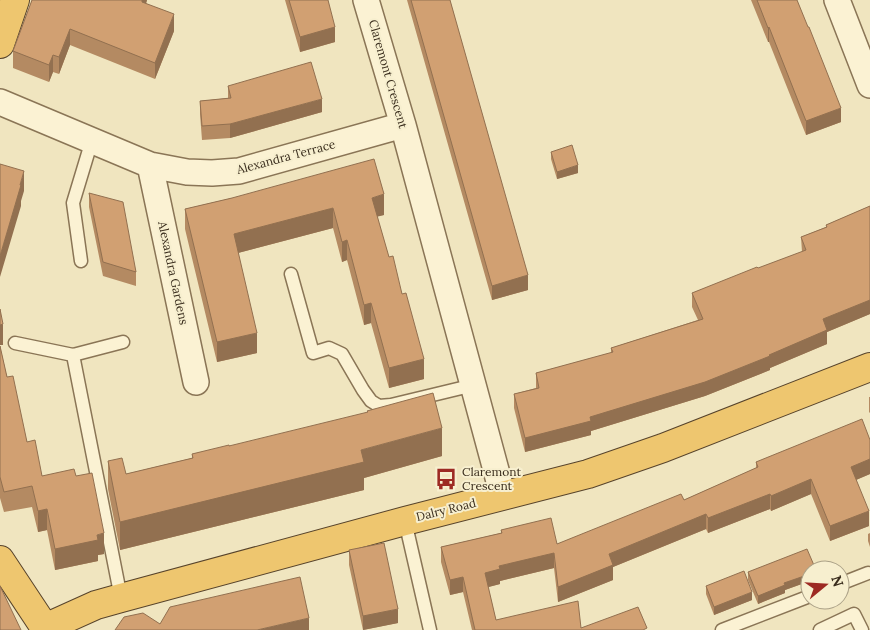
<svg xmlns="http://www.w3.org/2000/svg" width="870" height="630" font-family="Lora,serif">
<rect width="100%" height="100%" fill="#f0e5bf"/>
<g fill="none" stroke-linecap="round" stroke-linejoin="round">
<g stroke="#8a7556" stroke-width="15">
<path id="service" d="M81,261l-8,-58 19,-63
M291,274l22,79 16,-5 13,6 21,36 8,11 8,5 12,-1 83,-20
M15,343l58,12 50,-13
M73,355l48,243
M405,521l25,109
M840,584l28,-11
M722,630l88,-34
M820,630l34,-16 8,16"/>
</g>
<g stroke="#8a7556" stroke-width="28">
<path id="minor" d="M366,0l37,125 100,371
M837,0l33,85
M0,102l150,63 37,7 25,1 27,-2 164,-46
M150,165l46,217"/>
</g>
<g stroke="#57432b" stroke-width="30">
<path id="trunk" d="M0,44l15,-44
M0,560l45,68 51,-23 25,-7 284,-77 183,-47 75,-26 207,-81"/>
</g>
<use href="#service" stroke="#fbf2d3" stroke-width="12"/>
<use href="#minor" stroke="#fbf2d3" stroke-width="25"/>
<use href="#trunk" stroke="#eec66f" stroke-width="28"/>
</g>
<path fill="#b48a62" d="M32,0h115l-1,3 28,28 -19,48 -85,-34 -11,29 -6,-2 -4,10 -36,-14v-17z
M285,0h43l7,42 -35,10z
M407,0h43l78,290 -36,10z
M751,0h46l44,122 -35,13 -37,-93h-1z
M228,86l94,26 -92,26 -28,2 -2,-26v-13l28,-3z
M551,152l27,21 -21,6 -6,-20z
M89,193l47,79v14l-33,-10 -14,-69z
M232,198l152,17 -7,1 47,163 -35,9 -18,-65 -7,2 -17,-65 -5,2 -9,-34 -95,25 19,100 -40,9 -32,-133v-20z
M870,206v108l-43,18v12l-57,24v2l-65,26 -114,35v4l-66,17 -11,-44v-14l22,-6v-15l75,-20v-5l87,-28 -6,-13v-14l110,-41 -1,-15 25,-10v-2z
M0,346l7,31 20,65 15,34h34l28,78 -6,1v6l-43,9 -8,-40 -9,2 -6,-25 -28,5 -4,-14z
M869,397h1v16l-1,-1z
M870,440v34l-14,6 13,46 -39,15 -19,-47 -40,17 -1,-2 -62,24 -2,-4 -93,38v13l-55,22 -4,-34 -54,13v3l-12,3 8,33 85,8 66,2h-175l-9,-38 -13,3 -9,-33v-15l60,-14v-3l56,14 127,-44 72,-32v-6z
M229,446l213,10 -78,22v12l-244,60 -12,-61v-28l18,13 66,-16v-4z
M870,533v14l-2,-6v-7z
M349,550l49,73 -35,7 -14,-65z
M810,570v11l-25,9v3l-27,11 -10,-24v-8z
M706,586l46,14 -38,15 -8,-21z"/>
<path fill="#927050" d="M142,0h5l-5,18z
M174,14v17l-19,48v-16z
M335,27v15l-35,10v-15z
M769,27v15h-1v-14z
M70,29v16l-11,29v-17z
M53,55v17l-4,10v-17z
M322,99v13l-92,26v-14z
M841,108v14l-35,13v-14z
M578,165v8l-21,6v-7z
M24,171v20l-3,10v5l-21,71v-21z
M384,194v21l-12,3v-20z
M333,208v20l-99,26v-20z
M347,240v20l-5,2v-20z
M528,275v15l-36,10v-14z
M870,300v14l-43,18v12l-57,24v2l-65,26 -114,35v4l-66,17v-14l65,-21 179,-62 54,-36z
M371,303v20l-7,2v-20z
M3,324v21h-3v-20z
M257,333v20l-40,9v-20z
M424,359v20l-35,9v-20z
M442,428v28l-78,22v12l-244,60v-28l241,-72z
M870,459v15l-19,8v-15z
M811,479v15l-40,17v-15z
M770,494v15l-62,24v-15z
M47,509v21l-9,2v-21z
M869,511v15l-39,15v-15z
M706,514v15l-93,38v13l-55,22v-15l51,-33z
M104,533v21l-6,1v6l-43,9v-21z
M554,553v15l-54,13v3l-15,4v-15l14,-7z
M810,574v7l-25,9v3l-27,11v-8l26,-13z
M463,577v15l-13,3v-15z
M752,592v8l-38,15v-8z
M398,609v14l-35,7v-14z
M309,618v12h-52z"/>
<path fill="#d1a072" stroke="#927050" d="M32,0h110v2l32,12 -19,49 -85,-34 -11,28 -6,-2 -4,10 -36,-14z
M289,0h39l7,27 -35,10z
M411,0h39l78,275 -36,11z
M757,0h40l11,27h1l32,81 -35,13 -37,-94 -1,1z
M311,62l11,37 -92,25 -28,2 -2,-25 31,-3 -3,-12z
M572,145l6,20 -21,7 -6,-20z
M374,159l10,35 -12,4 17,59 4,-1 9,38 4,-1 18,66 -35,9 -18,-65 -7,2 -17,-65 -5,2 -9,-34 -99,26 23,99 -40,9 -32,-133 47,-11z
M0,164l24,7 -4,14h1l-21,71z
M89,193l34,9 13,70 -33,-10z
M870,206v94l-47,19 4,11 -58,25 1,1 -65,26 -115,35 1,4 -66,17 -11,-44 25,-6 -3,-15 77,-21 -2,-4 92,-29 -11,-26 65,-26 1,1 48,-18 -5,-13 26,-10 -1,-2z
M0,309l3,15 -3,1z
M0,346l7,31 6,-1 14,66 8,-2 7,36 32,-7 2,7 16,-3 12,60 -7,2 1,5 -43,9 -8,-40 -9,2 -6,-25 -28,6 -4,-15z
M433,393l9,35 -81,22 3,12 -244,60 -12,-61 14,-3 4,16 67,-16 -1,-4 37,-9v1l139,-34 -1,-1z
M862,419l8,21v19l-19,8 18,44 -39,15 -19,-47 -40,17 -1,-2 -62,24 -2,-4 -97,40 4,11 -55,22 -4,-34 -55,13 1,3 -15,4 11,47 82,-19 3,27 57,-21 9,21 -4,2h-168l-12,-53 -13,3 -9,-33 61,-14 -1,-3 50,-12 6,26 124,-50 3,6 74,-33 -2,-5z
M384,543l14,66 -35,7 -14,-66z
M807,549l9,21h-6v4l-26,9 1,2 -27,11 -10,-24z
M744,571l8,21 -38,15 -8,-21z
M300,577l9,41 -52,12h-142l9,-13 19,-4 17,11 10,-17z
M0,586l21,44h-21z"/>
<defs>
<g id="bus-bare" transform="scale(1.725)"><path d="M-5-6H5V4H4V6H2V4H-2V6H-4V4H-5ZM-3.5-4V0h7V-4ZM-3.5 1.2v1.5H-2V1.2ZM2 1.2v1.5H3.5V1.2Z" fill="#9d2a23" stroke="#f7efcf" stroke-width="2.5" paint-order="stroke"/></g>
</defs>
<g fill-rule="evenodd">
<use href="#bus-bare" x="446" y="479"/>
</g>
<g text-anchor="middle" stroke-width="4" stroke-linejoin="round" paint-order="stroke">
<g font-size="12" fill="#392c1c" stroke="#f7efcf">
<text transform="translate(388 74) rotate(74)" y="4">Claremont Crescent</text>
<text transform="translate(286 157) rotate(-15)" y="4">Alexandra Terrace</text>
<text transform="translate(173 273) rotate(78)" y="4">Alexandra Gardens</text>
<text transform="translate(446 510) rotate(-14)" y="4">Dalry Road</text>
</g>
<g font-size="12" fill="#392c1c" stroke="#f7efcf" text-anchor="start">
<text x="462" y="476">Claremont<tspan x="462" dy="14">Crescent</tspan></text>
</g>
</g>
<g transform="translate(825 585) rotate(72)"><circle r="24" fill="#f7efcf" stroke="#aba187"/>
<path d="M0-4L9 19L0 12L-9 19Z" fill="#9d2a23"/>
<text y="-8" font-size="14" font-weight="bold" text-anchor="middle" fill="#392c1c">N</text>
</g>
</svg>
